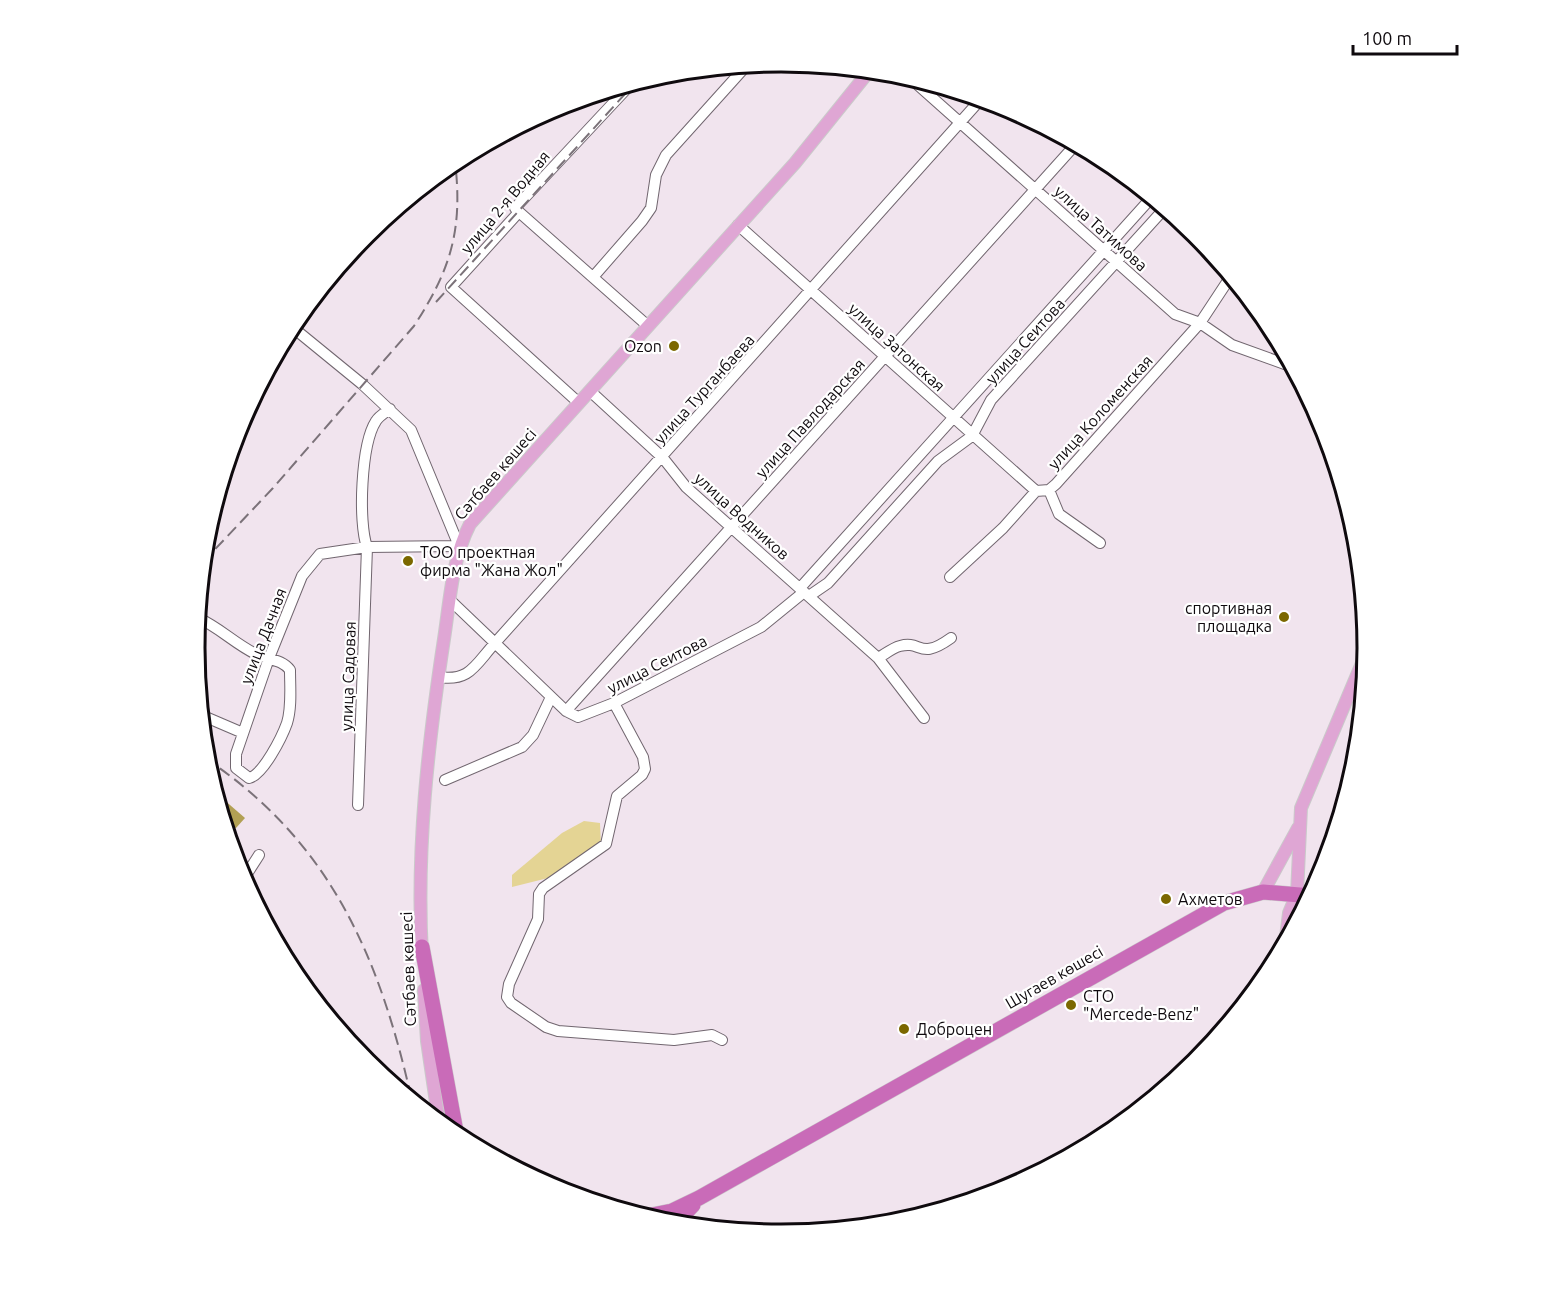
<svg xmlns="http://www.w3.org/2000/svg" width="1563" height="1297" font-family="Ubuntu,sans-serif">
<rect width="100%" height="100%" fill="#f1e4ee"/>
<path fill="#e4d494" d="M584,821l16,2 1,23 -45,30 -44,11v-12l50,-42z"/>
<path fill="#b2a054" d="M215,792l30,26 -9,10 -11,-3z"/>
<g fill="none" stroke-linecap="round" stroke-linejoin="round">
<g stroke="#71666f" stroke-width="12">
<path id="minor" d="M909,77l266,237 25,9 32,22 61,22
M519,212l129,114
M738,225l298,266
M594,276l48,-55 9,-13 5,-33 10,-20 81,-90
M590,391l73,67 23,29 192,171 46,60
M579,403l-128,-116 68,-75 -4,-4 117,-125
M1049,490l10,24 41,29
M950,577l53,-49 33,-37 13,-1 7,-6 144,-161 31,-47
M800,588l352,-391
M809,596l19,-13 110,-122 34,-25 19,-36 174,-192
M450,600l116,111 12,6 36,-14 147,-76 43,-35
M198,618c21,9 37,26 58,36 12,6 26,5 34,16 0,17 2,37 -3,53 -5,14 -24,52 -38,55l-13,-10v-14l33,-96 33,-82 18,-22 47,-7 92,-1 -48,-116 -49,-46 -71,-58
M878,658c6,-3 14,-10 22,-12 22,-6 19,15 51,-8
M438,677c32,5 37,-12 57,-34l486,-544
M614,703l29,54 2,12 -3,6 -25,21 -11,48 -63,44 -4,6 -1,25 -29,65 -2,13 4,6 35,24 12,4 116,9 38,-5 10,5
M566,711l510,-567
M201,715l42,18
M445,780l77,-33 11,-12 18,-38
M358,805l9,-258c-9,-25 -6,-103 9,-126 3,-5 10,-9 14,-12
M243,880l16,-25"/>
</g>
<g stroke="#cac9ca" stroke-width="14">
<path id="major" d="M1263,892l35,-64
M1297,894l8,14
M1285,945l4,-32 8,-19 4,-86 67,-159
M422,955c-6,-106 6,-211 22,-316 6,-39 8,-80 26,-115l325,-361 75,-93
M424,990l3,51 12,82"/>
</g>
<g stroke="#cac9ca" stroke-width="16">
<path id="highway" d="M422,947l35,190
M642,1217l30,-6 27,-13 525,-295 39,-11 49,4
M674,1225l19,-20"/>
</g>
<use href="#minor" stroke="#fff" stroke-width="10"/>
<use href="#major" stroke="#dfa6d4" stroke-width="12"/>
<use href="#highway" stroke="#c96bb8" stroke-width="15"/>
<path stroke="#7b7279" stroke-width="2" stroke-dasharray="12 6" stroke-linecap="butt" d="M436,302l199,-219
M203,562l70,-74 141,-162c37,-57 49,-96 41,-165
M205,758c126,84 175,200 207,343
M1054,1165l58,-32"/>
</g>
<g fill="#7b6800" stroke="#fff" stroke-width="2">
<circle cx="674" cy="346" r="6"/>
<circle cx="408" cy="561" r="6"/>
<circle cx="1284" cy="617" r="6"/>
<circle cx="1166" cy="899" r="6"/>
<circle cx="1071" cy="1005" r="6"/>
<circle cx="904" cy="1029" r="6"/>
</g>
<g text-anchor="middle" stroke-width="4.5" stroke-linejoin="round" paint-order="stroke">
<g font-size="16" fill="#0f0a0e" stroke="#fff">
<text transform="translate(505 202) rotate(-50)" y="6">улица 2-я Водная</text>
<text transform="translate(1101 228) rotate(42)" y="6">улица Татимова</text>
<text transform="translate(1025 341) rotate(-48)" y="6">улица Сеитова</text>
<text transform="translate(897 347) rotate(42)" y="6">улица Затонская</text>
<text transform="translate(704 389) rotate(-48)" y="6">улица Турганбаева</text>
<text transform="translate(1100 412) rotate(-48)" y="6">улица Коломенская</text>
<text transform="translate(810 418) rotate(-48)" y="6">улица Павлодарская</text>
<text transform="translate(495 474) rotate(-49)" y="6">Сәтбаев көшесі</text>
<text transform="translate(742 516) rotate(42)" y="6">улица Водников</text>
<text transform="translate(263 636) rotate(-69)" y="6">улица Дачная</text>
<text transform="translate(657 664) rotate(-27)" y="6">улица Сеитова</text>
<text transform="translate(348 676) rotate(-88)" y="6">улица Садовая</text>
<text transform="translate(408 969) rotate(-92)" y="6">Сәтбаев көшесі</text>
<text transform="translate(1054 977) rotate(-30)" y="6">Шугаев көшесі</text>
</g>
<g font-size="16" fill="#0f0a0e" stroke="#fff" text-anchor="start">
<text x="662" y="352" text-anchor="end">Ozon</text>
<text x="420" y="558">ТОО проектная<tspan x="420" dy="18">фирма "Жана Жол"</tspan></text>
<text x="1272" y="614" text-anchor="end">спортивная<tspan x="1272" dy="18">площадка</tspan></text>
<text x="1178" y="905">Ахметов</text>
<text x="1083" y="1002">СТО<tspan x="1083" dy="18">"Mercede-Benz"</tspan></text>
<text x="916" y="1035">Доброцен</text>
</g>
</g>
<path d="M0 0H1563V1297H0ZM205 648a576 576 0 1 1 1152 0a576 576 0 1 1-1152 0Z" fill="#fff" fill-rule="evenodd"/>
<path fill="none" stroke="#0f0a0e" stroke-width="3" d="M205 648a576 576 0 1 1 1152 0a576 576 0 1 1-1152 0Z"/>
<path d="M1353 45v9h104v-9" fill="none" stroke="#0f0a0e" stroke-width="3"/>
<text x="1362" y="45" font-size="18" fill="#0f0a0e" stroke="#ffffff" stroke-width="4.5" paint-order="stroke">100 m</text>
</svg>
